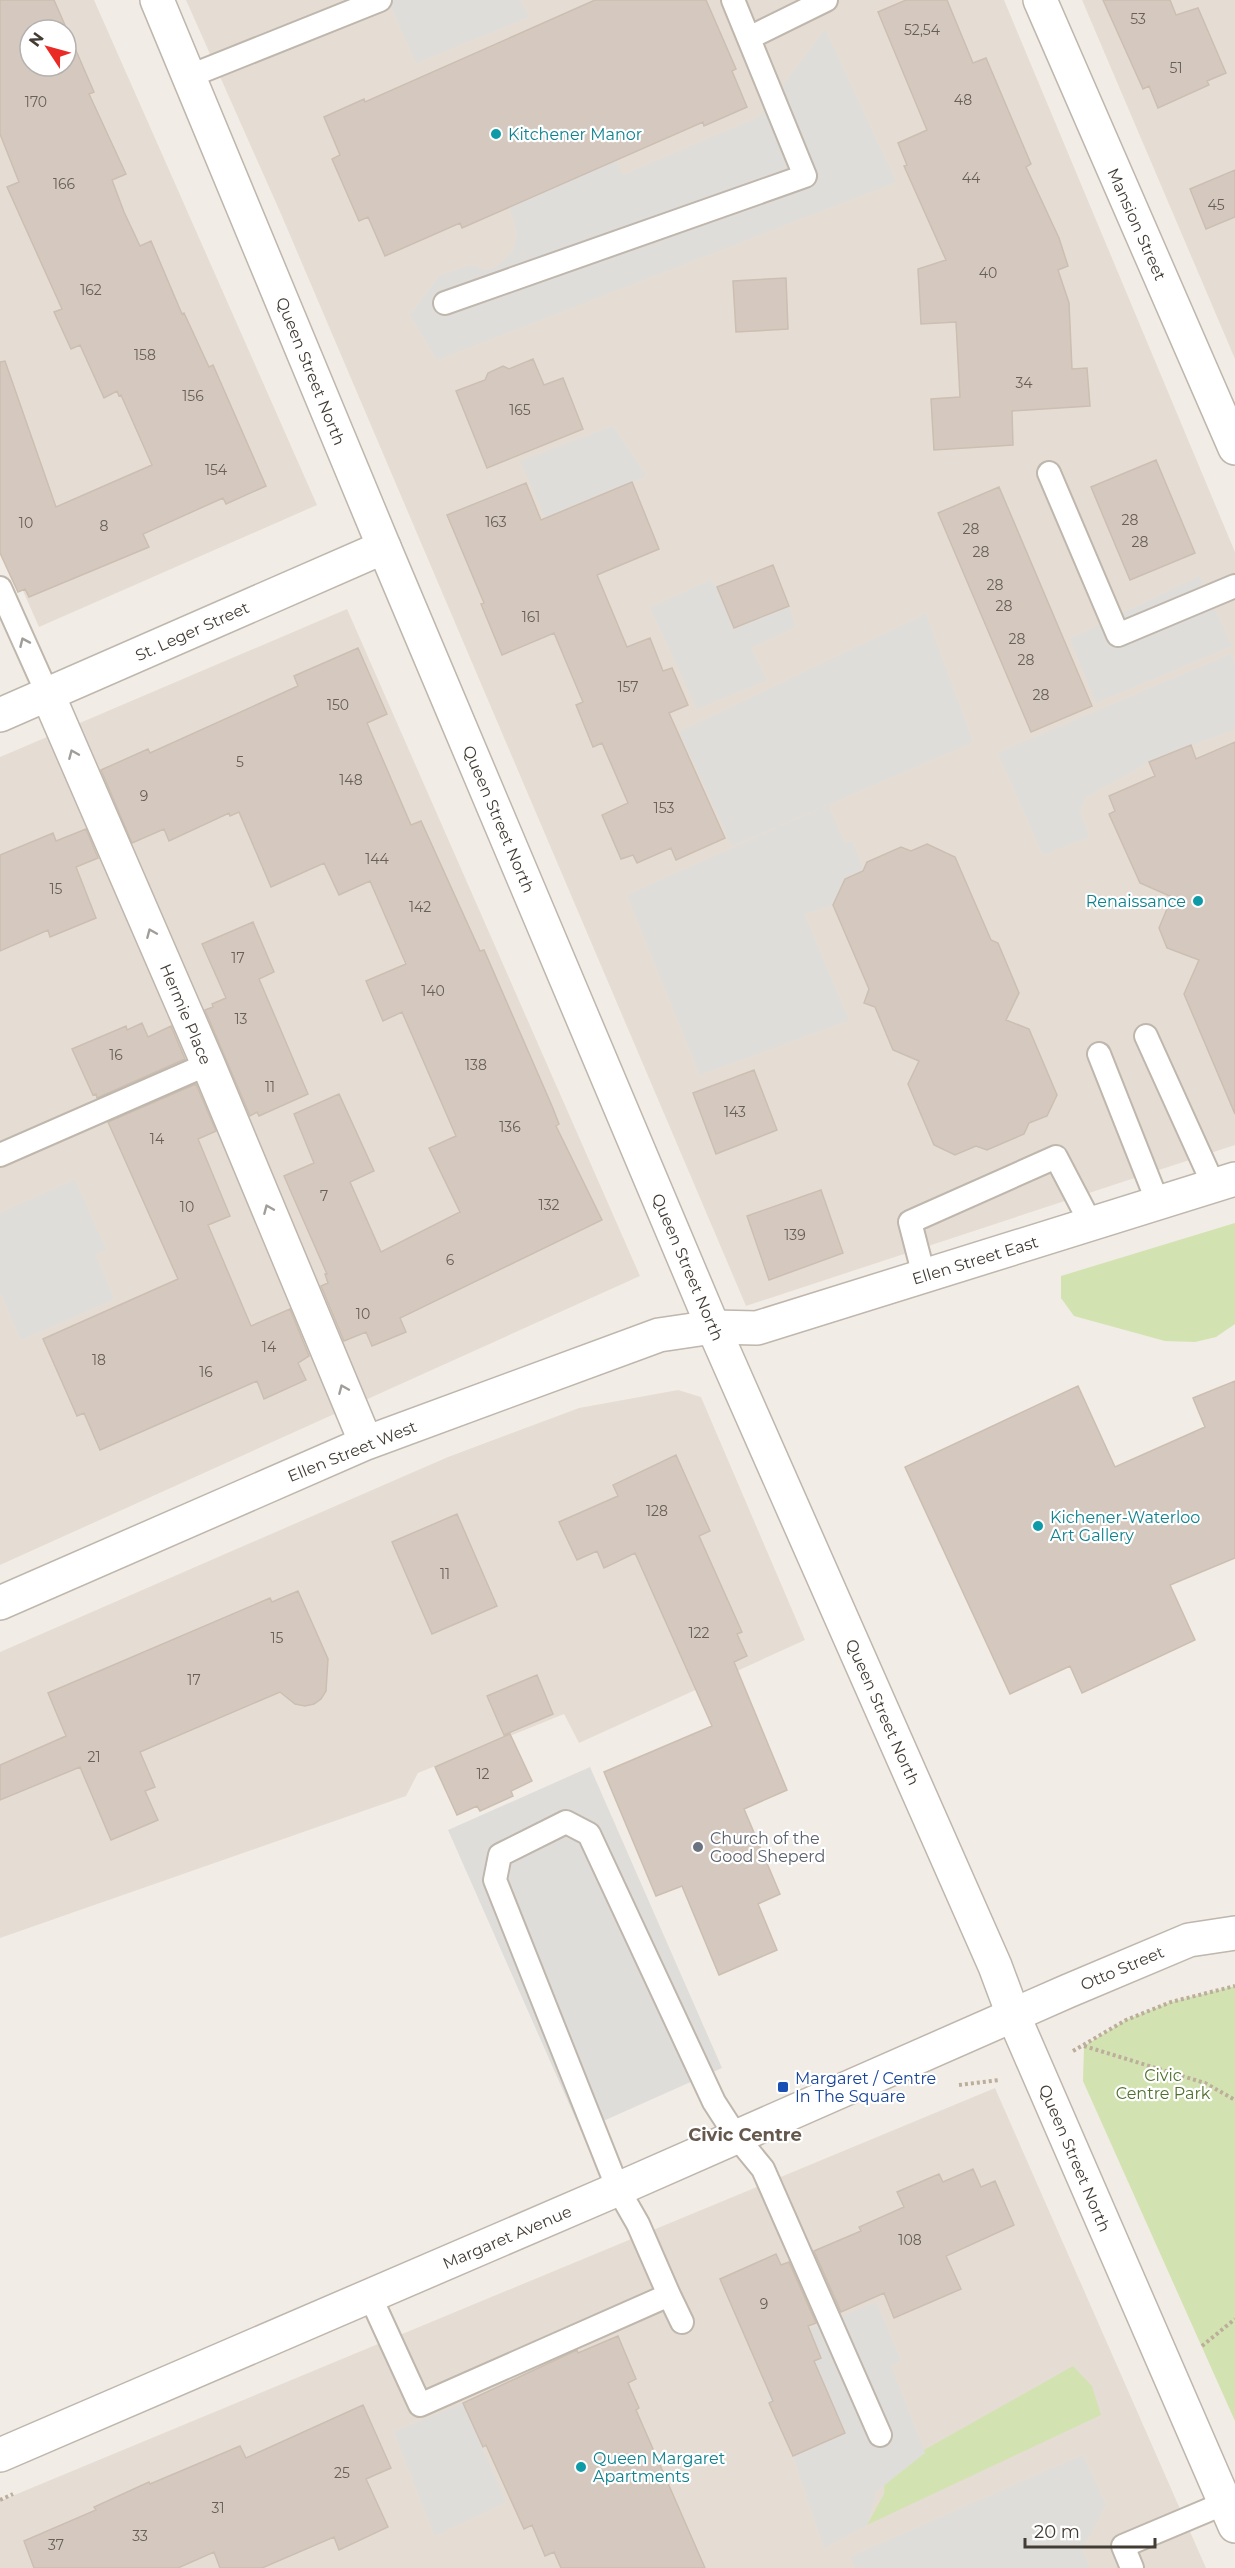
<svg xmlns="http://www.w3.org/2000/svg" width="1235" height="2568" font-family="Montserrat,sans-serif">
<rect width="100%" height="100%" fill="#f1ece5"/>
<path fill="#e5ddd4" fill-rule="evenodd" d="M0,0h94l223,505 -278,122 -39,-88zM30,30h36v36h-36z
M186,0h818l231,552v593l-489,161 -465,-1092z
M1082,0h153v359z
M347,609l293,667 -640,289v-808z
M678,1390l23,7 104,243 -226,103 -15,-29 -146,59 -12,23 -406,142v-286l448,-195 131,-49z
M995,2088l211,480h-1206v-67z"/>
<path fill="#d2e3b1" d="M1235,1223v101l-19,13 -21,5 -30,-1 -91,-25 -13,-18v-22z
M1235,1986v435l-152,-340 1,-35 42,-26 45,-18z
M1073,2366l19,20 9,29 -234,110 17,-31 1,-22z"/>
<path fill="#dfddda" d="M388,0h132l9,17 -113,46z
M825,29l71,153 -459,178 -27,-45 29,-39 32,-11 15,5 11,-4 16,-15 4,-17 -7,-27 106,-47 7,15 136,-58z
M613,426l33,50 -48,20 11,29 -52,20 -37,-84z
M1199,576l33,70 -136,57 -26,-64z
M710,580l7,7 17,41 55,-22 6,21 -44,21 16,32 -70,29 -47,-101z
M926,614l47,128 -241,104 -53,-114z
M1230,654l5,10v65l-86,33 -63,35 -6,14 9,26 -46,18 -45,-102z
M828,805l17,38 8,-2 10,30 -18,8 -12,26 -29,9 45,106 -149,55 -73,-180z
M75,1180l31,70 -11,4 19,45 -93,41 -21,-48v-79z
M590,1767l132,301 -141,63 -133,-301z
M876,2302l25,58 -10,6 34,87 -48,38 -10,34 -43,23 -31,-92 52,-23 -23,-54 -53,24 -3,-20 55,-25 -12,-29z
M463,2403l43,99 -71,34 -41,-104z
M1083,2455l23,50 -24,45 8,18h-235l-5,-11z"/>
<path fill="#d5c9bf" stroke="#ccbeb0" stroke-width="1.5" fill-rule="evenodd" d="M0,0h54l40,92 -5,2 37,80 -14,6 12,32 16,34 11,-5 31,73 2,-1 25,54 4,-2 53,121 -40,18 -3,-6 -80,36 6,13 -120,50 -4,-8 -7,3 -18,-39v-191l5,-1 51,146 96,-42 -31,-70 -2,1 -2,-5 -13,7 -24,-53 -9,4 -17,-37 8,-3 -55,-122 12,-5 -19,-48zM30,30h36v36h-36z
M595,0h111l30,69 -4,2 15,36 -43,19 -1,-4 -241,106 -2,-5 -75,33 -17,-39 -9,4 -27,-62 8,-4 -16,-38 40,-18 1,3z
M906,0h41l26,63 13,-5 45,106 -5,3 33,71 9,28 -10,4 11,33 3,66 15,-1 3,38 -78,5 1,34 -79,5 -3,-51 29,-2 -4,-75 -35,2 -3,-55 28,-9 -42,-94 3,-1 -9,-22 29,-13 -49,-118z
M1103,0h67l6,15 22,-7 28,65 -19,8 2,4 -51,23 -9,-22 -6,3z
M1235,170v47l-29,12 -16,-40z
M786,278l2,51 -52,3 -3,-51z
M533,359l11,26 19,-7 20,51 -96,39 -31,-77 29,-11 3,-7 15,-7 6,3z
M1156,460l39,93 -65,27 -39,-93z
M632,482l27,67 -62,26 30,72 23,-9 13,33 9,-3 16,37 -19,8 56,125 -49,22 -5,-12 -34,15 -4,-8 -12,4 -19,-44 26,-12 -26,-60 -9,4 -17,-42 7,-3 -29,-69 -52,22 -21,-51 3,-1 -37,-88 79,-32 15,37z
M999,487l93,219 -61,26 -93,-219z
M773,565l16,41 -55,22 -17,-41z
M358,648l29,66 -20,9 44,102 10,-4 59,130 4,-1 68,156 7,18 -3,2 46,94 -202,98 6,14 -34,14 -6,-14 -22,9 -23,-55 7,-3 -3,-9h2l-43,-98 30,-13 -20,-49 45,-20 35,77 -24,11 31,70 79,-40 -31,-64 27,-12 -54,-124 -19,9 -17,-40 40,-17 -36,-83 -31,14 -15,-32 -53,24 -32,-75 -9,4 -1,-3 -60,28 -5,-12 -32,14 -31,-73 47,-21 2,4 148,-67 -4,-10z
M1235,742v372l-51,-120 15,-34 -32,-12 -8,-20 13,-31 -32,-14 -31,-69 6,-3 -6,-15 46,-20 -6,-14 42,-17 5,14z
M86,829l12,29 -22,9 20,51 -46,19 -2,-7 -48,21v-96l53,-22 3,8z
M927,844l28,13 36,83 7,3 21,50 -13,27 23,9 28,66 -10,21 -18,7 -5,11 -37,16 -11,-4 -21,9 -21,-10 -26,-61 11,-23 -26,-11 -18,-43 -11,-4 5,-14 -36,-84 12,-26 18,-8 4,-9 34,-15 10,4z
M253,922l21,50 -15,7 49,115 -49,22 -2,-4 -7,4 -45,-106 8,-3 -1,-3 14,-6 -24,-54z
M142,1023l6,14 23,-11 14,33 -88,39 -1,-4 -3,1 -21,-46 54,-23 1,4z
M754,1070l23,60 -61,24 -23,-61z
M196,1084l20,47 -18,8 32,77 -22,9 43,101 39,-17 19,47 -11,7 8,17 -42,19 -7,-18 -157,69 -16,-37 -7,3 -34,-77 135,-60 -70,-157z
M821,1190l22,63 -74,27 -22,-64z
M1235,1381v177l-65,27 25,55 -113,53 -12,-27 -60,28 -105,-227 173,-81 37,81 90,-40 -12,-29z
M676,1455l34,76 -11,5 43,96 -5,2 10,22 -13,6 53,128 -43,19 36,85 -22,10 19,46 -58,25 -37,-89 -26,10 -52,-124 108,-46 -77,-173 -31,15 -7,-17 -20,9 -18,-38 59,-26 -5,-11z
M457,1514l40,92 -65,28 -40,-92z
M298,1591l30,68 -2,32 -5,8 -7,5 -9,2 -10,-2 -15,-12 -140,60 15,35 -10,4 13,29 -47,20 -31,-73 -80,33v-35l66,-29 -18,-43 222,-95 2,4z
M537,1675l16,39 -49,21 -17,-39z
M510,1734l22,47 -21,10 2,5 -33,15 -3,-5 -20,9 -22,-48z
M973,2169l8,18 14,-6 19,44 -68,31 15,33 -67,29 -10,-25 -43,19 -27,-61 47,-20 -2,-4 45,-20 -7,-15 42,-18 4,8z
M776,2254l5,11 8,-3 27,61 -8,3 13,32 -7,3 31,72 -52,23 -24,-53 4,-2 -53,-122z
M618,2336l18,43 -8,4 11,25 -3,2 69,158h-144l-7,-16 -9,4 -13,-31 -8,4 -38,-84 -3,2 -20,-44 114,-53 1,3z
M363,2405l28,63 -25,11 22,48 -49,23 -5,-13 -72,31h-42l-6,-16 -36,16h-144l-10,-27 72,-31 -2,-3 55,-25 1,2 90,-38 6,12z"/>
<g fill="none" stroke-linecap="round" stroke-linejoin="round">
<g stroke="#bfb6ac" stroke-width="26">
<path id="service" d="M749,38l77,-38
M190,76l190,-76
M445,303l360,-127 -72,-176
M1049,473l69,162 117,-49
M0,588l48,107
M1146,1036l68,150
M1099,1054l59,149
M0,1155l208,-91
M924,1276l-14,-54 146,-65 35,67
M669,2295l13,27
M370,2296l50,109 249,-110 -31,-71 -20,-35 -123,-309 5,-25 66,-33 23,12 125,268 22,34 27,33 117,266
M1132,2568l-9,-22 102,-43"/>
</g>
<g stroke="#bfb6ac" stroke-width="36">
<path id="minor" d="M1040,0l195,448
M48,695l160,369 158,379
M0,715l384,-168
M0,1603l366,-160 293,-108 54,-8 44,1 478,-149
M0,2455l618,-266 450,-198 121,-51 46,-7"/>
</g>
<g stroke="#bfb6ac" stroke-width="36">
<path id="tertiary" d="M157,0l227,547 329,780 282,639 19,51 221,509"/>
</g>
<path stroke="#bdad9b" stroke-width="4" stroke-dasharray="3 3" stroke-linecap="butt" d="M1084,2046l121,37 30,17
M1073,2051l53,-31 45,-18 64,-16
M959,2085l40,-5
M1202,2346l33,-27
M0,2500l13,-6"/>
<use href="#service" stroke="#fff" stroke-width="22"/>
<use href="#minor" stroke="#fff" stroke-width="33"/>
<use href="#tertiary" stroke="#fff" stroke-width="33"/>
</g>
<defs><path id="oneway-chevron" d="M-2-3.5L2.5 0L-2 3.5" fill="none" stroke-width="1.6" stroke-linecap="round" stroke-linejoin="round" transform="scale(1.5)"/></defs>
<g stroke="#a19e9a">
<use href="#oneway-chevron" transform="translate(24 642) rotate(-114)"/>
<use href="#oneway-chevron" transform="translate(73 754) rotate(-113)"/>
<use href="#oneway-chevron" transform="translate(151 933) rotate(-113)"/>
<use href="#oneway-chevron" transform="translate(268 1209) rotate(-113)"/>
<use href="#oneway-chevron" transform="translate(343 1389) rotate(-113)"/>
</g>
<g fill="#0f9aa8" stroke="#fff" stroke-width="2">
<circle cx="496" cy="134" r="6"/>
<circle cx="1198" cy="901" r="6"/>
<circle cx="1038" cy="1526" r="6"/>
<circle cx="581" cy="2467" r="6"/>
</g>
<circle fill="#6b7280" stroke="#fff" stroke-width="2" cx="698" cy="1847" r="6"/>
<rect fill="#1a4fb4" stroke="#fff" stroke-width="2" x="777" y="2081" width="12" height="12" rx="3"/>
<g text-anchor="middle" stroke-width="4.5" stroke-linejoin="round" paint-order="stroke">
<g font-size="14" fill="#685f58">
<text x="1138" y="24">53</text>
<text x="922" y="35">52,54</text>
<text x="1176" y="73">51</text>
<text x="963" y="105">48</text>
<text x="36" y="107">170</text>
<text x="971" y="183">44</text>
<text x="64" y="189">166</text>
<text x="1216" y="210">45</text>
<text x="988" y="278">40</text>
<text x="91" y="295">162</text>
<text x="145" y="360">158</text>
<text x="1024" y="388">34</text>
<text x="193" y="401">156</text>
<text x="520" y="415">165</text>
<text x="216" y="475">154</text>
<text x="1130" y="525">28</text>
<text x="496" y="527">163</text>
<text x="26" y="528">10</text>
<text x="104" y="531">8</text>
<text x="971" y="534">28</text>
<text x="1140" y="547">28</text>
<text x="981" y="557">28</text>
<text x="995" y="590">28</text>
<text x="1004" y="611">28</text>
<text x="531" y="622">161</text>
<text x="1017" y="644">28</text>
<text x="1026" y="665">28</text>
<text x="628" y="692">157</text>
<text x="1041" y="700">28</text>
<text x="338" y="710">150</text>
<text x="240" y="767">5</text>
<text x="351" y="785">148</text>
<text x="144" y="801">9</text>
<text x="664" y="813">153</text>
<text x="377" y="864">144</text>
<text x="56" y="894">15</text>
<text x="420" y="912">142</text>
<text x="238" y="963">17</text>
<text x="433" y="996">140</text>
<text x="241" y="1024">13</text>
<text x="116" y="1060">16</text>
<text x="476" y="1070">138</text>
<text x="270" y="1092">11</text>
<text x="735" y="1117">143</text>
<text x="510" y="1132">136</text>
<text x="157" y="1144">14</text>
<text x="324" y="1201">7</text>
<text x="549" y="1210">132</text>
<text x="187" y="1212">10</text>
<text x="795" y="1240">139</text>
<text x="450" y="1265">6</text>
<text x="363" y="1319">10</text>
<text x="269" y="1352">14</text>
<text x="99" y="1365">18</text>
<text x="206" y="1377">16</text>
<text x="657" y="1516">128</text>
<text x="445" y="1579">11</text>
<text x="699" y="1638">122</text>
<text x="277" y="1643">15</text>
<text x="194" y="1685">17</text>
<text x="94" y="1762">21</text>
<text x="483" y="1779">12</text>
<text x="910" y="2245">108</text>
<text x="764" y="2309">9</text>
<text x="342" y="2478">25</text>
<text x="218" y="2513">31</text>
<text x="140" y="2541">33</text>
<text x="56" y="2550">37</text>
</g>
<g font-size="16" fill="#0d838f" stroke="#fff" text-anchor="start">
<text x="508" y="140">Kitchener Manor</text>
<text x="1186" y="907" text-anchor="end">Renaissance</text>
<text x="1050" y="1523">Kichener-Waterloo<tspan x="1050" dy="18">Art Gallery</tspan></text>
<text x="593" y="2464">Queen Margaret<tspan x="593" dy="18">Apartments</tspan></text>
</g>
<g font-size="16" fill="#433c35" stroke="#fff">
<text transform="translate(1137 224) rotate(66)" y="6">Mansion Street</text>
<text transform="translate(311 371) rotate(68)" y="6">Queen Street North</text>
<text transform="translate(192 631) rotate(-24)" y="6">St. Leger Street</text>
<text transform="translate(499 819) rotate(67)" y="6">Queen Street North</text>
<text transform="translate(186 1014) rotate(67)" y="6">Hermie Place</text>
<text transform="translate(975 1260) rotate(-17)" y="6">Ellen Street East</text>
<text transform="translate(688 1267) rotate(67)" y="6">Queen Street North</text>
<text transform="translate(352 1451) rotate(-22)" y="6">Ellen Street West</text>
<text transform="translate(883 1712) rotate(66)" y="6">Queen Street North</text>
<text transform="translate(1122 1968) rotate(-23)" y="6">Otto Street</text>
<text transform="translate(1075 2158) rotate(67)" y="6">Queen Street North</text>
<text transform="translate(507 2237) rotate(-23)" y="6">Margaret Avenue</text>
</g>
<g font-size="16" fill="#5b616d" stroke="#fff" text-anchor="start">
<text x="710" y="1844">Church of the<tspan x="710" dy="18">Good Sheperd</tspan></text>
</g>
<g font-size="16" fill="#4f702d" stroke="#fff">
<text x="1163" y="2081">Civic<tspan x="1163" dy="18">Centre Park</tspan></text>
</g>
<g font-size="16" fill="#164399" stroke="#fff" text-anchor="start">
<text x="795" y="2084">Margaret / Centre<tspan x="795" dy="18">In The Square</tspan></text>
</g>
<g font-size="18" font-weight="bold" fill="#65594d" stroke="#fff">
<text x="745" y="2141">Civic Centre</text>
</g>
</g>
<g transform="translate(48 48) rotate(306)"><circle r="28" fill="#ffffff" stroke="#b4b1ae" stroke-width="1.5"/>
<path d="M0-4.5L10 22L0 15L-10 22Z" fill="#ea2a24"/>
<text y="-9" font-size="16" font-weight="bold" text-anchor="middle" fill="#433c35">N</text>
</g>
<path d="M1025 2538v9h130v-9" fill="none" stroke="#433c35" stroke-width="3"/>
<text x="1034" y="2538" font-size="18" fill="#433c35" stroke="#ffffff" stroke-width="4.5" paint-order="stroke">20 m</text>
</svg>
